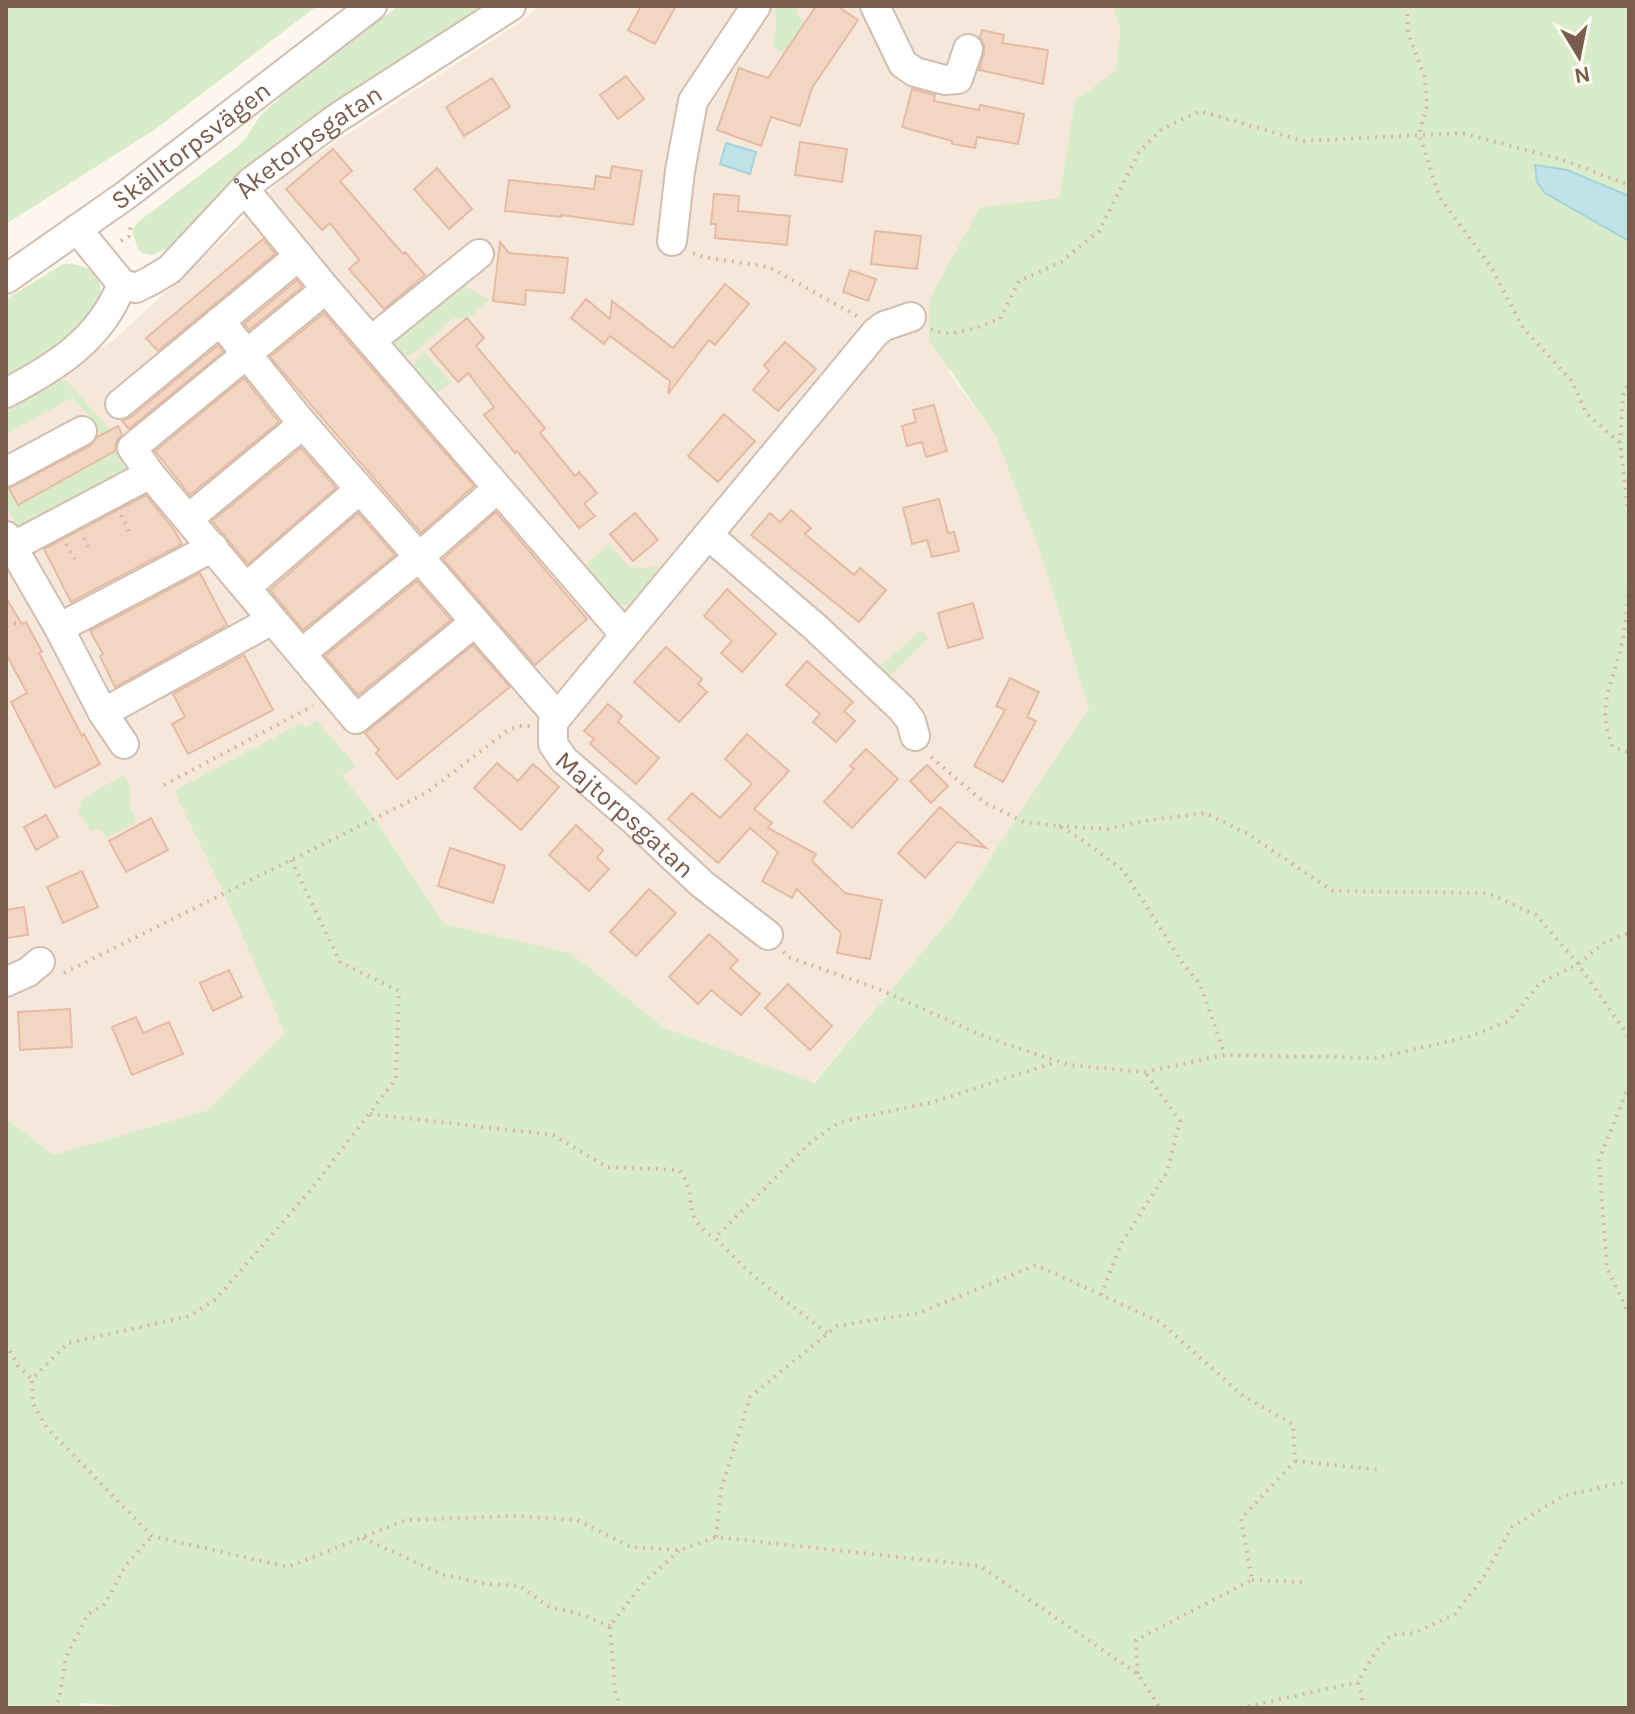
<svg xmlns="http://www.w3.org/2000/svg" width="1635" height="1714" font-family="Karla,sans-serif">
<rect width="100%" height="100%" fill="#fdf6ec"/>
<path fill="#f5e8da" d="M540,6h573l7,24 -4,42 -41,28 -16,98 -79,9 -32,164 47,64 45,117 49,156 -136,207 -140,168 -148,-55 -94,-75 -127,-29 -71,-109 -151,72 63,146 -77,77 -155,45 -47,-37v-709l109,-70 117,-109 53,-55 234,-152z"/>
<path fill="#d8ecc9" d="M6,6h311l-160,122 -151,96z
M398,6h97l-256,175 -49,43 -20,23 -17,8 -8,-1 -7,-4 -6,-20 6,-8 99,-75 9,-9 14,-22 31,-28z
M776,6h19l3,10 8,5 -22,33 -11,-8 3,-21z
M1113,6h516v190l-62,-26 -22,23 84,48v1467h-1471l-77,-5 -2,5h-73v-590l47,37 155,-45 77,-77 -64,-146 -47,-96 127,-68 4,4 12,-6 39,45 -14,9 31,40 71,109 127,29 94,75 149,55 139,-168 136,-207 -49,-156 -45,-117 -66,-95 1,-42 50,-91 79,-9 16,-98 41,-29 4,-41z
M63,264c12,-1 27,3 34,13 22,37 -60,84 -85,98l-6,-4v-72z
M459,283l30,17 -21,19 -15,-1 -35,32 -12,7 -15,-17z
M425,352l26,31 -13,9h-3l-22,-24 1,-5z
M66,380l74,83 -117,72 -17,-30v-18l2,-1 11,19 92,-52 -23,-39 -16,-16 -66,36v-22l51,-31z
M610,544c15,19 20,31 46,21l7,8 -28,32h-20l-33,-38z
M921,630l7,8 -41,41 -10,-10z
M123,775l7,12v22l7,13 -30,16 -7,-9 -9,2 -13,-18 4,-14z"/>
<path fill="#bfe3e8" stroke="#a5d3da" stroke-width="2" d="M726,143l30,9 -6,22 -30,-10z
M1535,165l32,5 62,26v45l-84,-48 -8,-11z"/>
<path fill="#f3d5c3" stroke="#e6bba3" stroke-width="2" d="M641,6h35l-21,38 -27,-14z
M816,6h21l21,14 -46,68 -12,38 -29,-9 -10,29 -44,-16 22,-62 29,10z
M982,30l22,5 -2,8 46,7 -5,34 -64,-14 5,-16v-9l-4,-8z
M626,76l18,23 -26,20 -18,-24z
M492,78l18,29 -46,29 -18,-29z
M912,89l23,6 -1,6 45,9 1,-5 44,9 -6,30 -41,-7 -2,11 -23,-4v-3l-50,-14z
M800,142l47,7 -5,33 -47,-7z
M333,149l19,22 -12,10 63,73 2,-2 20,23 -41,34 -35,-40 10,-9 -29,-37 -8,7 -36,-41z
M612,166l30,5 -9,54 -72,-10v2l-56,-6 4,-31 85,9 2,-13 14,2z
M437,168l35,41 -23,20 -35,-40z
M714,194l25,2 -1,15 52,5 -3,29 -72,-7 1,-14h-5z
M875,231l46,5 -4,33 -46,-5z
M263,239l12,15 -117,97 -12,-13z
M500,242l9,11 59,5 -4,35 -38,-3 -1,15 -32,-4z
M850,270l26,9 -8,22 -25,-9z
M297,280l5,7 -53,43 -5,-6z
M725,284l24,20 -34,41 -6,-5 -41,54 2,-13 -60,-45 -6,8 -33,-26 15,-19 24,20 2,-18 61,47z
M324,313l150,173 -53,47 -151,-176z
M467,318l17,20 -8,8 69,82 -5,5 35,43 4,-4 18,21 -13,11 11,12 -16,12 -62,-77 -2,2 -31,-38 10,-8 -26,-34 -10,9 -28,-33z
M785,342l31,27 -38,42 -25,-21 16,-19 -5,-6z
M218,345l5,7 -94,77 -7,-8 9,-4z
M244,378l35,44 -89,73 -35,-44z
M934,405l13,46 -21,6 -4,-15 -15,4 -5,-20 14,-4 -3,-12z
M724,414l31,27 -37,41 -30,-26z
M118,426l4,8 -6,8 -1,9 -97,54 -9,-17 81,-42 7,-9z
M301,448l35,40 -88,76 -36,-43z
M146,495l28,35 8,14 -111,58 -27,-53z
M939,499l9,34 6,-1 5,19 -27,6 -5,-17 -15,4 -9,-36z
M791,510l20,18 -6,6 49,41 6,-7 26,22 -27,32 -108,-87 19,-22 10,9z
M496,512l91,107 -52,46 -92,-106z
M358,513l37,42 -92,75 -33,-40z
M635,513l23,27 -25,21 -23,-27z
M200,573l27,52 -112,62 -15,-31 3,-2 -13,-23z
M417,581l34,39 -93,75 -33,-39z
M727,589l49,45 -34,38 -21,-19 11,-12 -28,-25z
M6,598l16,26 4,-2 16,30 -3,1 43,83 2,-2 16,30 -45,24 -44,-86 16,-9 -21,-39z
M973,603l10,35 -35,10 -10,-35z
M473,645l37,42 -113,92 -21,-26 3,-3 -14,-17z
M666,647l36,32 -4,5 9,8 -28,30 -45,-40z
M244,655l29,55 -85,44 -16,-30 13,-7 -12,-23z
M807,661l46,41 -9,9 11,10 -19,21 -23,-20 7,-8 -34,-29z
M1010,678l29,14 -12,25 9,4 -33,61 -29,-16 31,-56 -9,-4z
M608,704l14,12 -4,6 41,36 -23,26 -46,-40 4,-5 -10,-8z
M747,734l42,37 -35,38 18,14 -4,5 48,26 -4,7 33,32 37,7 -12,59 -33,-6 4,-20 -44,-44 -5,9 -30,-17 16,-29 -28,-24 -32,35 -50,-44 24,-26 28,25 32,-34 -27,-25z
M866,749l32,30 -46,49 -28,-26 30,-33 -4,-3z
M497,763l21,18 15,-17 26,23 -38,43 -47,-42z
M927,765l21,21 -17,17 -21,-22z
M940,807l46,41 -29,-6 -32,36 -27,-25z
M46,815l12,22 -22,13 -12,-23z
M151,818l17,32 -42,22 -17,-31z
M576,825l27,25 -6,8 12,11 -20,22 -40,-36z
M450,848l55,18 -12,37 -55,-17z
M82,871l16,36 -35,16 -16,-36z
M649,889l27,24 -40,43 -26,-24z
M24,907l4,28 -22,3v-28z
M709,934l29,26 -8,8 30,26 -19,21 -30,-25 -13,14 -29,-27z
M229,970l13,27 -29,14 -13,-28z
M788,984l44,42 -22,24 -45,-42z
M70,1009l2,38 -52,3 -2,-38z
M136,1017l7,16 26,-11 14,32 -51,21 -20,-48z"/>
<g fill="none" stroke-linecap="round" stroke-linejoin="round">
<g stroke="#d1beb0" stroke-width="32">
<g id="minor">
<path d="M875,6l28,58 12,8 30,8 13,-1 10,-30"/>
<path d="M245,190l81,99 299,346 251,-303 8,-6 27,-9"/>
<path id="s1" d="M77,229l45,55 14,4 16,-8 18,-11 81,-87 86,-64 174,-112"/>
<path d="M672,241l8,-70 13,-70 63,-95"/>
<path id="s2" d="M6,279l120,-84 246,-189"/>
<path d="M326,289l-194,159 18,26 206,245 119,-97"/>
<path d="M220,321l83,103 116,133 78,-68"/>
<path d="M372,340l107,-86"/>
<path d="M6,393c50,-26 95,-54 116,-109"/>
<path d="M120,404l179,-148"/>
<path d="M6,472l76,-41"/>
<path d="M189,518l114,-94"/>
<path d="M708,535l107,92 87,82 9,12 4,15"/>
<path d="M6,536l53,92 44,85 21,31"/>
<path d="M12,547l138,-73"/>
<path d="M248,586l111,-96"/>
<path d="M59,628l154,-81"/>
<path id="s3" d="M625,635l-72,87v22l11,16 73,63 65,61 66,51"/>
<path d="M303,652l116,-95 138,159"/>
<path d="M103,713l169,-93"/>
<path d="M6,982l22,-10 12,-10"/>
</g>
</g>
<path stroke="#d9b8a5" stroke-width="4" stroke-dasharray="2 6" stroke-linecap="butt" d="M1407,6l1,27 17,45 2,28 -8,28 21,64 51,69 32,61 49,53 14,32 34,30 9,74
M121,241l8,-5 2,-13
M693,253l10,4 66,10 88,49
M931,329c19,11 49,-3 69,-10l19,-38 42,-19 38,-31 40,-79 23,-23 38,-18 103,30 159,-8 98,26 69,26
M1620,443l3,-48 6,-12
M121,515l8,16
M84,538l6,12
M66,544l9,15
M1629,580c-1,21 -3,43 -7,63 -9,40 -27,64 -9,104l16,5
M6,623h10
M931,757l54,46 39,19 35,4 22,13 42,31 61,95 16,19 25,71
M164,785l149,-79
M1059,826l48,3 43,-9 55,-7 41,20 87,58 155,2 48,22 42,49 51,73
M291,860l49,102 59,29 -3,88 -87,113 -93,107 -26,17 -122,27 -36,36 1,25 14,24 105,108 136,31 118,-47 109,-4 62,4 54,27 49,3 36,-13 264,29 158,108 22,34
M783,952l5,5 88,31 112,50 81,27 76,7 80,-17 151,3 92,-21 41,-16 31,-38 38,-19 27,-22 24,-9
M64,973l362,-180 81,-62 11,-5h12
M1629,1085l-30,75 8,108 22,46
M370,1114l183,21 54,32 72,3c22,28 -2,45 36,68
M1101,1295l20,-51 46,-72 13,-51 -35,-49
M827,1333l-76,-59 -36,-36 97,-97 28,-19 93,-20 123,-40
M6,1344l12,22 14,13
M1295,1461l85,9
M716,1537l5,-47 29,-93 87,-71 82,-13 117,-48 124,57 83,74 50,28 2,37 -54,58 11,61 -116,60 2,34
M363,1538l78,36 46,10 33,2 28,20 34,9 28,11
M1252,1580l51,2
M52,1708l7,-8 7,-43 22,-43 17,-10 21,-39 26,-29
M621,1708l-6,-17 -5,-65 34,-44 35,-31
M1240,1708l118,-26
M1364,1708l-6,-26 18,-31 15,-16 23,-2 41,-19 28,-36 29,-51 51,-31 66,-15"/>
<use href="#minor" stroke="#fff" stroke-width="28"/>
</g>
<g text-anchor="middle" stroke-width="8" stroke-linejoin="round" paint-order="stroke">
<g font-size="26" fill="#7a5c4d" stroke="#fffaf3">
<text dy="9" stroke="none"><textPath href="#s1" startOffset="314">Åketorpsgatan</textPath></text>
<text dy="9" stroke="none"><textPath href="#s2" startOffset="228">Skälltorpsvägen</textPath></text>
<text dy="9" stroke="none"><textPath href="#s3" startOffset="236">Majtorpsgatan</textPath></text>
</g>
</g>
<rect width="1635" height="1714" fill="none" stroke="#7a5c4d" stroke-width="16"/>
<g transform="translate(1579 56) rotate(170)" stroke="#fffaf3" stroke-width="6" paint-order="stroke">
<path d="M0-6L14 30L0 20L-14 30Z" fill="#7a5c4d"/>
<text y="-12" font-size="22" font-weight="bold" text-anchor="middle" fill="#7a5c4d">N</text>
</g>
</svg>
